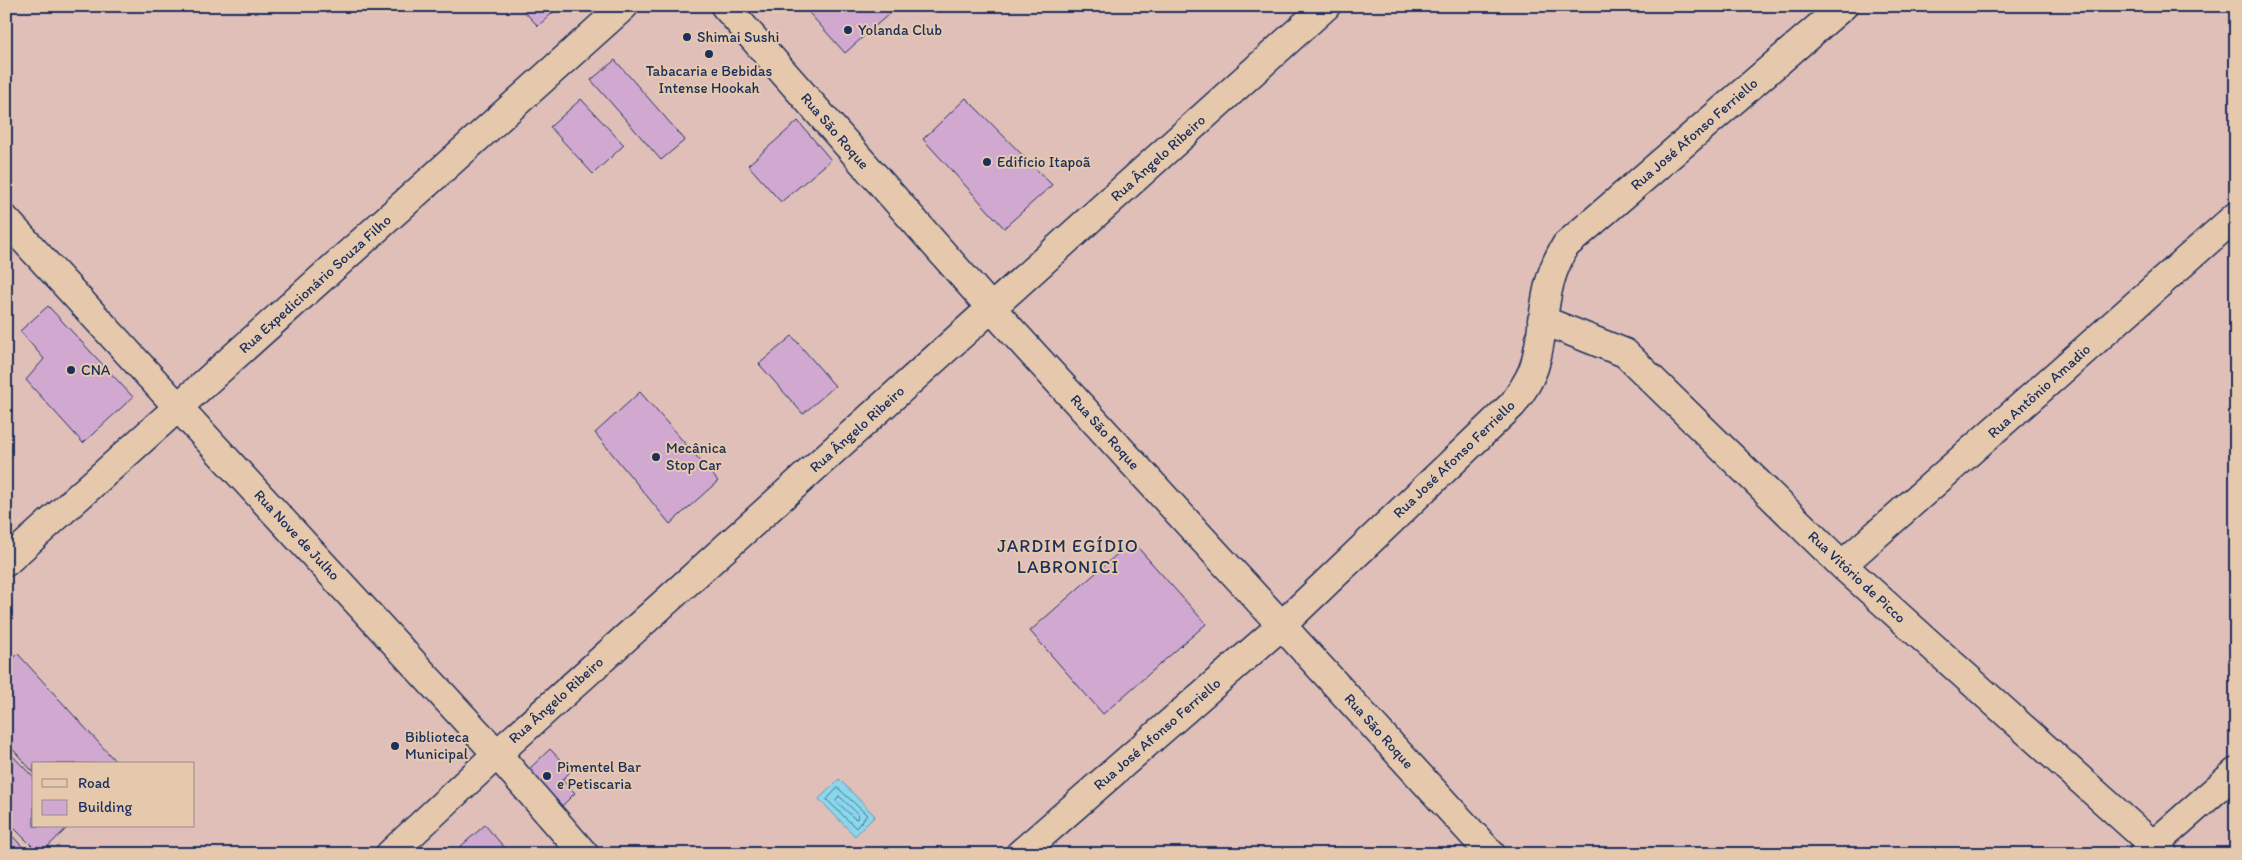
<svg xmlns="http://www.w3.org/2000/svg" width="2242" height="860" font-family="Itim,sans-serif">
<rect width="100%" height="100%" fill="#e0bfb8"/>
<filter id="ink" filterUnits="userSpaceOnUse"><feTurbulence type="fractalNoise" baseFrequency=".02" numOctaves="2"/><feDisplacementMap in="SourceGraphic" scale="10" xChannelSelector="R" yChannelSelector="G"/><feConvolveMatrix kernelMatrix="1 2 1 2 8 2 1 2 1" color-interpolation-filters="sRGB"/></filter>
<g filter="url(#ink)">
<path fill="#8bd7eb" stroke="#5e94b3" d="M839,779l36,37 -20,20 -36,-37z"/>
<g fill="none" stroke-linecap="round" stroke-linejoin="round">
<path stroke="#487296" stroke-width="1" d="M838,788l29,27 -11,13 -29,-28z
M839,796l19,18 -1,5 -3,-1 -18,-17z"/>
</g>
<path fill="#d1a9d0" stroke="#1b2f5e" d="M519,6h41l-22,20z
M803,6h95l-53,47z
M615,60l70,80 -24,20 -70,-80z
M966,98l86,87 -48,43 -81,-89z
M581,99l43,46 -31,29 -43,-47z
M798,121l33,39 -50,42 -33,-37z
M48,306l85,91 -50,46 -57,-63 18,-21 -24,-28z
M792,336l43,50 -32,28 -44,-50z
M640,392l78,89 -48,43 -75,-91z
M1132,541l74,83 -103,90 -73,-83z
M18,654l100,110h-84v9l-28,-31v-77z
M6,749l28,29v48h35l-29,28 -34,-34z
M550,749l21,22 -9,9 13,13 -16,16 -34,-36z
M485,825l25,29h-58z
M6,829l23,25h-23z"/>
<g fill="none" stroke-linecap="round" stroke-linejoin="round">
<g stroke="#1b2f5e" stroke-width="31">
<path id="street" d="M725,6l266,302 500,546
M1542,320l83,33 217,212 321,289
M178,407l319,347 87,100
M1842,565l394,-349
M390,854l107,-100 829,-748
M1020,854l262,-229 231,-221c8,-12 18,-25 22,-40 12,-44 5,-77 31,-119l277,-239
M2143,854l93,-82"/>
</g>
<g stroke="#1b2f5e" stroke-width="31">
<path id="secondary" d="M6,220l172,187
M6,562l618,-556"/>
</g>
<use href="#street" stroke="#e6c9ad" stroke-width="28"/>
<use href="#secondary" stroke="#e6c9ad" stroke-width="28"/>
</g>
</g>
<g fill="#1b2f5e" stroke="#e6c9ad" stroke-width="2">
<circle cx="848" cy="30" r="5"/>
<circle cx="687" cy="37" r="5"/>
<circle cx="709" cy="54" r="5"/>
<circle cx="987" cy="162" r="5"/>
<circle cx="71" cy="370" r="5"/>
<circle cx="656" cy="457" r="5"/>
<circle cx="395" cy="746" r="5"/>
<circle cx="547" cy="776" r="5"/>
</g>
<g text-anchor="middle" stroke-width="4" stroke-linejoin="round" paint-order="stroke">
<g font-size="15" fill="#1b2f5e" stroke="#e6c9ad" text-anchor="start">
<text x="858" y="35">Yolanda Club</text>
<text x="697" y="42">Shimai Sushi</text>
<text x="709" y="76" text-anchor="middle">Tabacaria e Bebidas<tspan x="709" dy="17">Intense Hookah</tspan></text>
<text x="997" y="167">Edifício Itapoã</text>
<text x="81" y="375">CNA</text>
<text x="666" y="453">Mecânica<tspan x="666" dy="17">Stop Car</tspan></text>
<text x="405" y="742">Biblioteca<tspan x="405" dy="17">Municipal</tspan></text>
<text x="557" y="772">Pimentel Bar<tspan x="557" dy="17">e Petiscaria</tspan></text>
</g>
<g font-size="15" fill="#1b2f5e" stroke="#e6c9ad">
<text transform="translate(835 131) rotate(49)" y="5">Rua São Roque</text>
<text transform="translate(1694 134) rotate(-41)" y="5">Rua José Afonso Ferriello</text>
<text transform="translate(1158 158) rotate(-42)" y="5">Rua Ângelo Ribeiro</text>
<text transform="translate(315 284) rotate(-42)" y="5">Rua Expedicionário Souza Filho</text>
<text transform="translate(2039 391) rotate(-42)" y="5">Rua Antônio Amadio</text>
<text transform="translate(857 429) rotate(-42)" y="5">Rua Ângelo Ribeiro</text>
<text transform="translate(1105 432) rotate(48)" y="5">Rua São Roque</text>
<text transform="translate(1454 459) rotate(-44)" y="5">Rua José Afonso Ferriello</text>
<text transform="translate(297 535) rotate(47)" y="5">Rua Nove de Julho</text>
<text transform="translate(1857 577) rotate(43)" y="5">Rua Vitório de Picco</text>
<text transform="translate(556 700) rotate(-42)" y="5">Rua Ângelo Ribeiro</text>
<text transform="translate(1379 731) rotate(48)" y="5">Rua São Roque</text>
<text transform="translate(1157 734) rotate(-41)" y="5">Rua José Afonso Ferriello</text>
</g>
<g font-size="18" letter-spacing="1" fill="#1b2f5e" stroke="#e6c9ad">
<text x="1068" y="552">JARDIM EGÍDIO<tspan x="1068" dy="21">LABRONICI</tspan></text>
</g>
</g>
<rect width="2242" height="860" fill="none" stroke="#e6c9ad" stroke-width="25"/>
<rect x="12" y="12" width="2217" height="835" fill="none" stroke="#1b2f5e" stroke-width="2" filter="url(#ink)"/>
<rect x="32" y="762" width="162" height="65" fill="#e6c9ad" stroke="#958b8d"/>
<rect x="42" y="779" width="25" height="8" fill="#e6c9ad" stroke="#958b8d"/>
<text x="78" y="788" font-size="15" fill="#1b2f5e">Road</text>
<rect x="42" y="800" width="25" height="15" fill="#d1a9d0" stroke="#958b8d"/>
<text x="78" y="812" font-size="15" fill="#1b2f5e">Building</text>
</svg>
